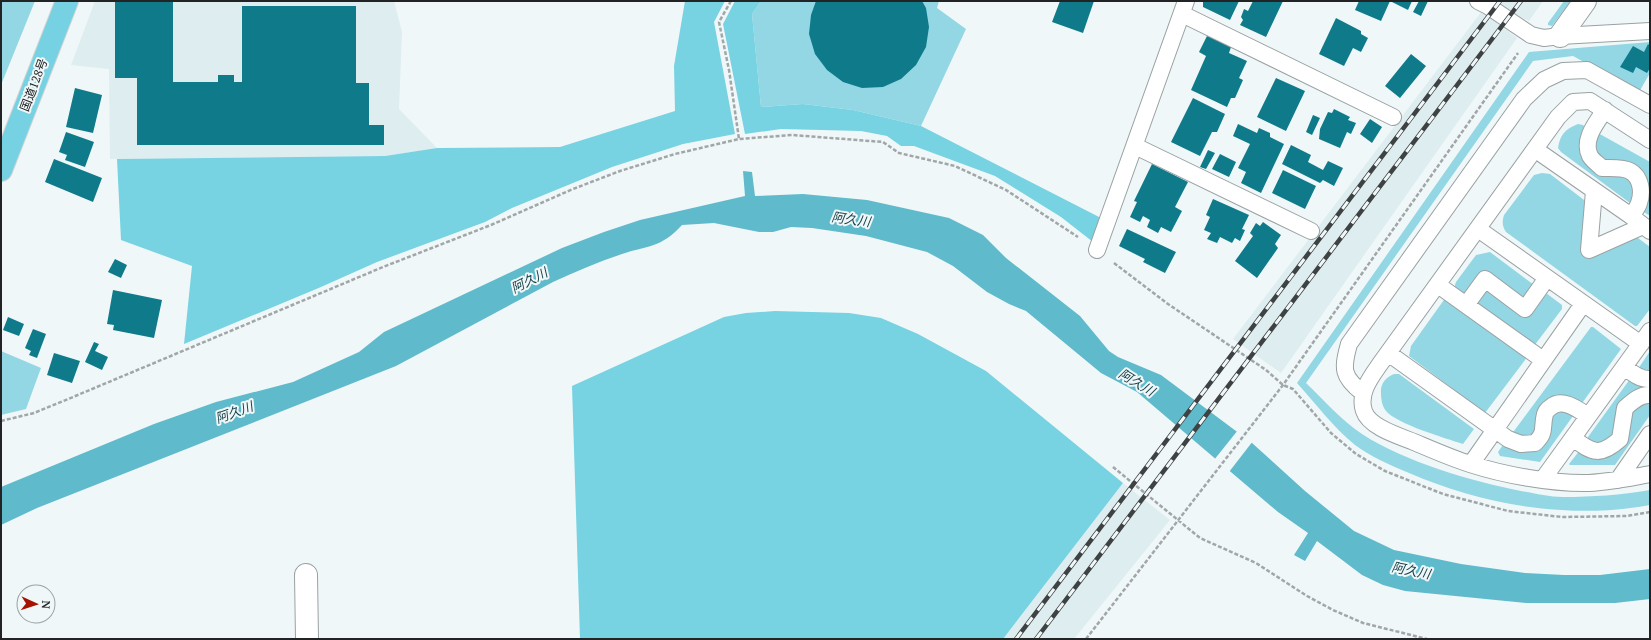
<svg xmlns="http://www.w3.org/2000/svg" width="1651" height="640" font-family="'PT Serif','Noto Sans JP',serif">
<rect width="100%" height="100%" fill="#f0f7f8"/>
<path fill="#ddedf0" d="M95,1h299l8,31 -3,77 38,39 -52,8 -275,3 -1,-90 -38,-4z
M1492,1h51l-14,20z
M1482,11l35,27 -236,335 -48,-34z
M1123,483l47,37 -96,119h-71z"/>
<path fill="#93d7e4" d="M1,1h34l-34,84z
M761,1h178l-2,7 29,21 -45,97 -68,-16 -50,-6 -42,3 -9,-93z
M1564,1h7l-19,25 -4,-1v-2z
M1650,42v31l-11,19 -66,-36 -40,5 -227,322c18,17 35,37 56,51 43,28 109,47 159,57 13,2 28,6 42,6 29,0 58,-2 87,-7v15c-80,15 -167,0 -241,-32 -19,-8 -38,-16 -54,-28 -22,-18 -39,-41 -58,-62l232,-331z
M1578,124l5,1 2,2 -4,14 53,41v22l-4,-1 -69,-51 -3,-4c2,-13 7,-19 20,-24z
M1598,133l52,29v54l-6,-4 3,-10 -30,-40 -19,-3 -5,-22z
M1542,173l8,1 38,29 -3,54 49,-22 16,12v62l-13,17h-2l-129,-94c-4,-6 -4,-10 -2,-17l30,-40z
M1490,252l44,33 -11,15 -39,-27 -19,23 -10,-5v-6l1,-3 20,-27z
M1485,288l41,27 20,-22 16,12v4l-28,37 -60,-42z
M1446,297l82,59 -43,57 -76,-57 2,-10z
M1591,327h2l28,22 -41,57 -14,-7 -33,41 -22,-5z
M1,351l40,17 -15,41 -25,6z
M1650,351v23l-12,-5z
M1394,374h5l75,55 -11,15c-18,-6 -66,-20 -77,-33 -4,-5 -5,-12 -5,-18 -1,-9 5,-16 13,-19z
M1630,379l20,7v4h-7l-30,49 -18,6 -8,-3 1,-5z
M1650,401v14l-35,50h-45l-1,-1 11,-14 19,6 30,-46z
M1551,410l22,1v5l-33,46 -40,-6 -2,-4 7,-10 21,6z"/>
<path fill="#77d2e2" d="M685,1h40l-11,21 21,112 -52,10 -71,23 -100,41 -27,14 -108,40 -56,25 -137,57 8,-78 -71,-26 -4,-81 268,-3 52,-8 123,-1 115,-36 -1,-45z
M735,1h26l-9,13 9,93 42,-3 50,6 68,16 180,92 -8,24 -32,-25 -66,-41 -81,-30h-13l-14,-10 -26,-5 -80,-2 -36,5 -22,-110z
M775,311l74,2 32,5 37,16 68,37 137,112 -120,156h-423l-8,-253 152,-69 22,-4z"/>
<path fill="#5fbacb" d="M743,171l9,1 3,24 48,-2 64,6 82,18 34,17 23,23 74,58 29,35 9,6 43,18 91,68 53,48 49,40 40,19 67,14 64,9 39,2h36l50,-6v30l-35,4h-89l-121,-12 -22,-6 -21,-10 -45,-34 -12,20 -11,-6 14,-22 -30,-21 -141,-120 -36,-19 -75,-62 -17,-7 -22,-12 -34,-26 -26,-14 -61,-16 -54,-8 -21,-1 -18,5h-14l-45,-9 -32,2c-21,23 -33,20 -60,29 -24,8 -47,18 -69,28l-157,84 -359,142 -36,17v-38l153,-63 62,-22 77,-20 66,-30 25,-20 178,-84 42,-16 36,-12 105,-24z"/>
<path fill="#f0f7f8" d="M1238,430l15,11 -24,31 -15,-12z"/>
<path fill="#0f7b8a" d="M115,1h58v81h45v-7h16v7h8v-76h114v77h13v42h15v20h-247v-67h-22z
M816,1h106l4,7 3,19 -3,20 -10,18 -15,14 -18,8 -21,1 -19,-6 -16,-12 -12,-16 -6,-20 2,-19z
M1060,1h34l-11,32 -31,-11z
M1203,1h36l-9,19 -27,-13z
M1253,1h30l-17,36 -26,-12 3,-5 -2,-3 3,-8 4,2z
M1359,1h53l-4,9 -18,-9 -9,20 -26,-11z
M1419,1h9l-7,15 -8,-4z
M1336,18l25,13v3l7,4 -7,14 -8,-4 -9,18 -25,-12z
M1207,36l24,11 -2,6 18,8 -8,17 4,2 -8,18h-4l-4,9 -36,-17 15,-34 -7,-4z
M1648,44l2,2v22l-3,5 -11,-6 -3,6 -13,-6 13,-21 11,6z
M1411,54l15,12 -26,32 -15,-12z
M1276,78l29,13 -19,40 -29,-14z
M75,88l27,7 -9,38 -27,-6z
M1193,98l32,16 -8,18h-5l-12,24 -29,-14z
M1334,109l16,8 -2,3 8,3 -5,11 -4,-2 -7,16 -21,-9 1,-10 8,-17 4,1z
M1313,115l7,3 -8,17 -6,-3z
M1370,119l12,8 -10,16 -12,-9z
M1238,124l19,9 2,-5 11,5v4l14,7 -23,49 -20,-10 5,-11 -8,-4 12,-24 -17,-8z
M66,132l28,10 -9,25 -20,-7 2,-5 -8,-3z
M1291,145l20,10 -3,7 15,8 5,-9 15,7 -9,18 -11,-6 -3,3 -38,-19z
M1208,150l7,3 -9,16 -6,-2z
M1220,154l16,8 -7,15 -17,-8z
M54,159l48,19 -9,24 -48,-20z
M1152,164l36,18 -13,25 7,4 -11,21 -10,-5 -3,6 -11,-6 3,-7 -7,-4 -3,6 -10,-5 7,-15 -3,-1z
M1283,170l33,16 -11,23 -33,-16z
M1213,199l36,16 -7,14 3,1 -5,11 -5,-3 -3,5 -12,-6 -3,6 -10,-4 4,-6 -7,-3 6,-13 -4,-2z
M1263,222l18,13 -6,9 3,4 -21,30 -22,-17 18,-25 -3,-3 6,-10 4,3z
M1127,229l49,23 -11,21 -22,-11 2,-3 -26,-13z
M115,259l12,6 -6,13 -13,-6z
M113,290l49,10 -8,38 -41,-8 1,-5 -7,-1z
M8,317l16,7 -5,12 -16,-6z
M33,329l13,5 -9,24 -8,-3 2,-4 -6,-3z
M94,342l5,2 -4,7 13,6 -6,13 -17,-8z
M54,353l26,8 -8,22 -25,-8z"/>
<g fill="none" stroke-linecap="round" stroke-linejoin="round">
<g stroke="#9aa1a2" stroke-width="18">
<path id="service" d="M1478,1l10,5 43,29 13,3 16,-2 90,-5
M1182,14l211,103
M1605,110c-9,13 -23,30 -15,46 3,5 8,8 12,12 8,0 21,-1 28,3 11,6 13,21 9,32 -1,4 -5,9 -8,13
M1650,140l-60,-39 -17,1 -15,15 -178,247c-9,13 -22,29 -16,47 5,16 35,25 50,31 19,8 37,16 56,22 34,11 79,19 114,19 22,0 44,-5 66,-9
M1135,146l176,85
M1536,150l95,66 19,15
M1594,191l-5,59 54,-24
M1478,229l163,115
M1097,250l89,-249
M1438,285l105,75
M1466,305l19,-26 40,30 22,-31
M1388,353l120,86 13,5 14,-1c12,-12 6,-14 10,-29 1,-3 3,-5 6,-7 11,-10 28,3 37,9
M1624,367c7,5 16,13 26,12
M1363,393c-21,-16 -21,-24 -14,-49l175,-245 20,-19 19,-9 24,-1 63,35
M1573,438c20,16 28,18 47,1l5,-31c7,-6 15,-14 25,-13
M1471,464l112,-160
M1543,479l107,-148
M1618,480l32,-46"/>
</g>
<g stroke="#9aa1a2" stroke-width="24">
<path id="minor" d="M1560,36l25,-35
M306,575l1,64"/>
</g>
<g stroke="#d3d3d3" stroke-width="24">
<path id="trunk" d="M1,170l66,-169"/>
</g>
<path stroke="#a1a7a8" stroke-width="2.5" stroke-dasharray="4 2" stroke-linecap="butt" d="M731,1l-12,21 10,48 10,69
M1114,263l54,41 98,66 17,15 10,4 38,44 25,21 29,17 58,23 65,17 54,6 65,-1 23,-4
M1,421l33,-8 39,-16 310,-130 108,-42 82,-36 47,-18 55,-17 64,-15 53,-4 91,7 16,11 56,13 51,24 72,47
M1113,467l87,71 56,25 51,33 26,14 30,13 64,16
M1086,639l197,-254 235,-332"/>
<use href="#service" stroke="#fff" stroke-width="16"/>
<use href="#minor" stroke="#fff" stroke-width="22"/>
<use href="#trunk" stroke="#76d2e2" stroke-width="22"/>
<g stroke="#3f4243" stroke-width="4.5">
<path id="rail" d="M1016,639l484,-638
M1036,639l485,-638"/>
</g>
<use href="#rail" stroke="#f0f7f8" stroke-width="3" stroke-dasharray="9" stroke-linecap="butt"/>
</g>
<g text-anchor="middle" stroke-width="4" stroke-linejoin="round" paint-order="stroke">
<g font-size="12" fill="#212324" stroke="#f0f7f8">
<text transform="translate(34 85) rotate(-69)" y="4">国道128号</text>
</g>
<g font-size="13" font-style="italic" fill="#164048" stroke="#f0f7f8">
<text transform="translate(851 219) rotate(8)" y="5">阿久川</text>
<text transform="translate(529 280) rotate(-27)" y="5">阿久川</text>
<text transform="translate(1137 382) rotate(31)" y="5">阿久川</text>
<text transform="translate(234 412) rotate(-20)" y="5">阿久川</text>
<text transform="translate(1411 570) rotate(11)" y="5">阿久川</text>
</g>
</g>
<rect width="1651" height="640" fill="none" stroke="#212324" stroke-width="4"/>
<g transform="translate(36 604) rotate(93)"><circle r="19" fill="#f0f7f8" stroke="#9da2a3"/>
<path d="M0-3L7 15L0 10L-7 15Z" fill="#a51202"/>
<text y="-6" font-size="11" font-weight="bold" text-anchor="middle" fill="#212324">N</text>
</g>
</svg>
